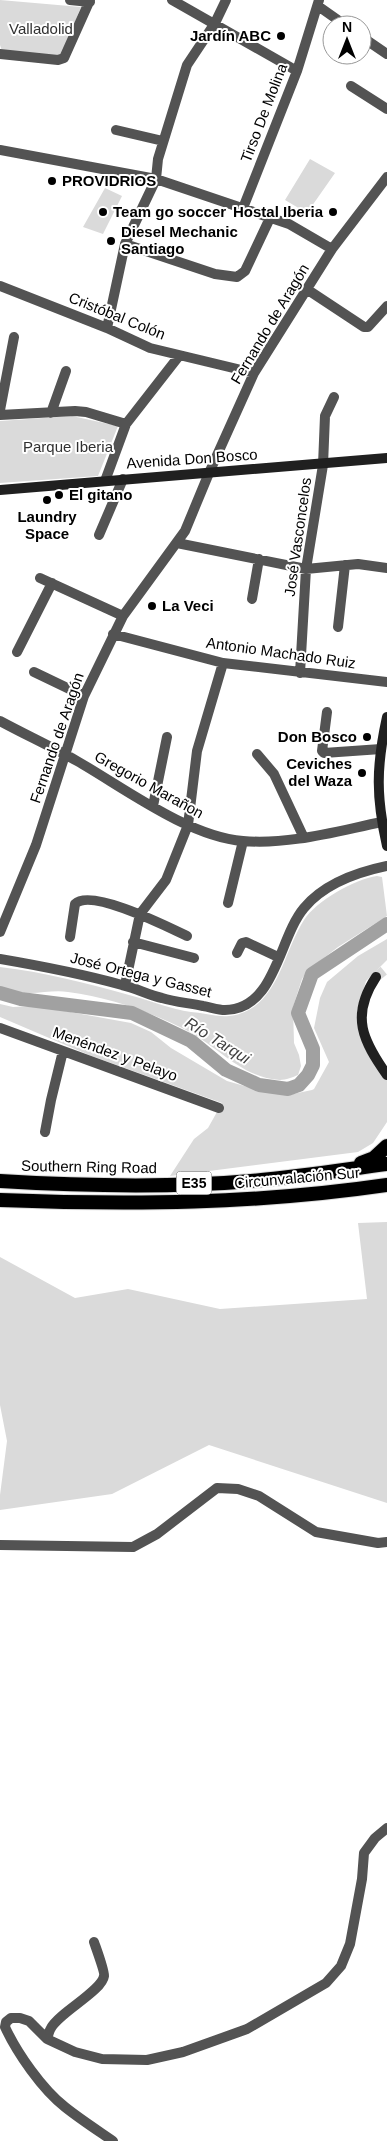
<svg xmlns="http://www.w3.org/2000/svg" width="387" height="2141" font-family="Arial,sans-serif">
<rect width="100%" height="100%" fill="#fff"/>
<path fill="#dadada" d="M0,0l81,7 -21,51 -58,-7 -2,-6z
M310,159l25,14 -28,40 -22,-13z
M105,188l17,8 -19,38 -20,-7z
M72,416l46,10 -20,50 -98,7v-62z
M377,876l5,1 5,39 -49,31 -31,24 -5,8 -9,28 1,36 5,12 2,11 -3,9c-5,2 -12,5 -18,5 -39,-2 -63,-35 -96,-51 -36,-18 -76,-32 -116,-37 -13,-2 -25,1 -38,1 -10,0 -20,-3 -30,-5v-21c44,5 86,16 129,28 16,4 31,10 47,14 10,3 20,3 30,5 7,1 16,3 23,2 49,-6 53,-62 75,-96 12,-19 51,-41 73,-44z
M387,939v21l-21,21 -9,30 2,12 28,57v42l-14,21 -15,9 -188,24 24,-37 14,-11 14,-25 -133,-48 -89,-38v-13l13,3 24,-1 94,17 20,9 20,16 56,33 28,8 33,6 24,-5 2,-1 15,-27 -15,-34 6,-30 7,-16 31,-26z
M387,1222v281l-178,-58 -97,49 -112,16v-15l7,-54 -7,-36v-148l75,41 53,-9 92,20 147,-10 -9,-76z"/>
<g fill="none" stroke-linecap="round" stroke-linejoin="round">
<path stroke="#a1a1a1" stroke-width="14" d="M0,993l21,6 111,14 59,28 35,29 33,15 29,4 11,-4 9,-10 5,-10v-16l-15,-36 14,-39 75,-50"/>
<path stroke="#d9d9d9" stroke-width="10" stroke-dasharray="10 5" stroke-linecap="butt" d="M376,977l11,-9"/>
<g stroke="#dbdbdb" stroke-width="16">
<path id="trunk" d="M361,1163l13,-5 13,-12
M0,1181c83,5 168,7 251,0 46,-4 91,-11 136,-17
M0,1200c130,5 258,4 387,-15"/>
</g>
<path stroke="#535353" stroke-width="10" d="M70,0l20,2
M172,0l125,71
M318,6l27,19
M362,37l25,17
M0,54l58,6 6,-2 26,-58
M351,86l36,23
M116,130l47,11
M0,150l156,29 133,45 43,25
M243,208l54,-137 22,-71
M125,244l90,30 22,3 8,-6 25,-53
M0,286l107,42 43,20 104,25
M308,290l56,37h4l19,-21
M107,328l18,-84 31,-65 2,-20 29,-94 28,-42 11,-23
M0,410l14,-73
M51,413l15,-42
M0,415l75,-4 11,1 40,12
M105,481l21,-57 53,-68
M99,535l24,-56
M177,543l129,26 52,-5 29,4
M40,578l83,38
M252,599l7,-40
M338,627l7,-62
M113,634l110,29 164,19
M17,652l35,-69
M34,672l50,24
M300,673l6,-104 17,-104 2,-49 9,-19
M327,712l-5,39 2,2 57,-4
M0,721c26,14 52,26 77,40 47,27 112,76 166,80 46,4 94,-10 139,-19
M257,754l17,20 30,64
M153,806l14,-69
M228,903l15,-62
M0,932l36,-87 48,-149 39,-80 62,-85 24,-58 45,-100 78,-124 55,-72
M70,937l5,-33c16,-16 93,23 112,32
M133,942l61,16
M237,953l5,-10 4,-1 32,15
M0,959c41,7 82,15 122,26 14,3 26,10 40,13 13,4 27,5 41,8 7,1 15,4 22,4 51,-1 53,-71 79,-102 20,-24 54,-36 83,-42
M125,985l15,-71 26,-34 22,-55 9,-74 26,-88
M0,1028l219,80
M45,1132l6,-32 12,-49
M0,1545l133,2 24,-13 60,-46 21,1 21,7 57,36 62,11 9,-1
M47,2039c1,-3 2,-8 4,-11 9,-16 51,-37 53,-52 1,-4 -8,-28 -10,-34
M113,2141c-16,-11 -33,-22 -48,-34 -23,-18 -48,-54 -60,-80l1,-5 5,-4h9l9,3 18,18 28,13 27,7 45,1 36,-8 64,-23 79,-46 15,-17 9,-22 12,-65 2,-26 11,-15 12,-10"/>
<path stroke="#202020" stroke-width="10" d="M0,490l387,-32
M387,717c-11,50 -11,80 0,129
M376,977c-26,39 -13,64 11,98"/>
<use href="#trunk" stroke="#000" stroke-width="14"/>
</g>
<g fill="#000" stroke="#fff" stroke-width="2">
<circle cx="281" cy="36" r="5"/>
<circle cx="52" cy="181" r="5"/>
<circle cx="103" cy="212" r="5"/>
<circle cx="333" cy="212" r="5"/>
<circle cx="111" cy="241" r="5"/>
<circle cx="59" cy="495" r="5"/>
<circle cx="47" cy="500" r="5"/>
<circle cx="152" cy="606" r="5"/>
<circle cx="367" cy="737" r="5"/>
<circle cx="362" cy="773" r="5"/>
</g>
<g text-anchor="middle" stroke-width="4" stroke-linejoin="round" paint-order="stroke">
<rect fill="#fff" stroke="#4c4c4c" stroke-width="1" x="176.5" y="1171.5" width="35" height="23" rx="4"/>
<g font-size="14" font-weight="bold" fill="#000">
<text x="194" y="1188">E35</text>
</g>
<g font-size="15" fill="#313131" stroke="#fff">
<text x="41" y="34">Valladolid</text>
<text x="68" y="452">Parque Iberia</text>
</g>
<g font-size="15" font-weight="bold" fill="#000" stroke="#fff" text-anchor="start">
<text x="271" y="41" text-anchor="end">Jardín ABC</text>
<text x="62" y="186">PROVIDRIOS</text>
<text x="113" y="217">Team go soccer</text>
<text x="323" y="217" text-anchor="end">Hostal Iberia</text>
<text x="121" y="237">Diesel Mechanic<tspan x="121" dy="17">Santiago</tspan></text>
<text x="69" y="500">El gitano</text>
<text x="47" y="522" text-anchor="middle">Laundry<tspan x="47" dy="17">Space</tspan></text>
<text x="162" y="611">La Veci</text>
<text x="357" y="742" text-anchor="end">Don Bosco</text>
<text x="352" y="769" text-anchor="end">Ceviches<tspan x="352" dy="17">del Waza</tspan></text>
</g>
<g font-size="15" fill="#000" stroke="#fff">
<text transform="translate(264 113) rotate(-69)" y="5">Tirso De Molina</text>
<text transform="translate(117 316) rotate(22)" y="5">Cristóbal Colón</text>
<text transform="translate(270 324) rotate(-59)" y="5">Fernando de Aragón</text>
<text transform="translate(192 459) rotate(-4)" y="5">Avenida Don Bosco</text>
<text transform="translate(298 537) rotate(-82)" y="5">José Vasconcelos</text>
<text transform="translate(281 653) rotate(8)" y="5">Antonio Machado Ruiz</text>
<text transform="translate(57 738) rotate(-71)" y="5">Fernando de Aragón</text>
<text transform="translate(149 785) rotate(29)" y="5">Gregorio Marañon</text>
<text transform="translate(141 975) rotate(14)" y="5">José Ortega y Gasset</text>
<text transform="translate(115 1054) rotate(20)" y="5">Menéndez y Pelayo</text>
<text transform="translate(89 1167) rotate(1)" y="5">Southern Ring Road</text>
<text transform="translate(297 1178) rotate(-5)" y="5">Circunvalación Sur</text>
</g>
<g font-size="16" font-style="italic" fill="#424242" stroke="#fff">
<text transform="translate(218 1040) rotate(32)" y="6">Río Tarqui</text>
</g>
</g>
<g transform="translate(347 40)"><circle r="24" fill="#ffffff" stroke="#999999"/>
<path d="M0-4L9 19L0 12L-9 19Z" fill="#000000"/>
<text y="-8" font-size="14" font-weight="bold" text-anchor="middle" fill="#000000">N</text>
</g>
</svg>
